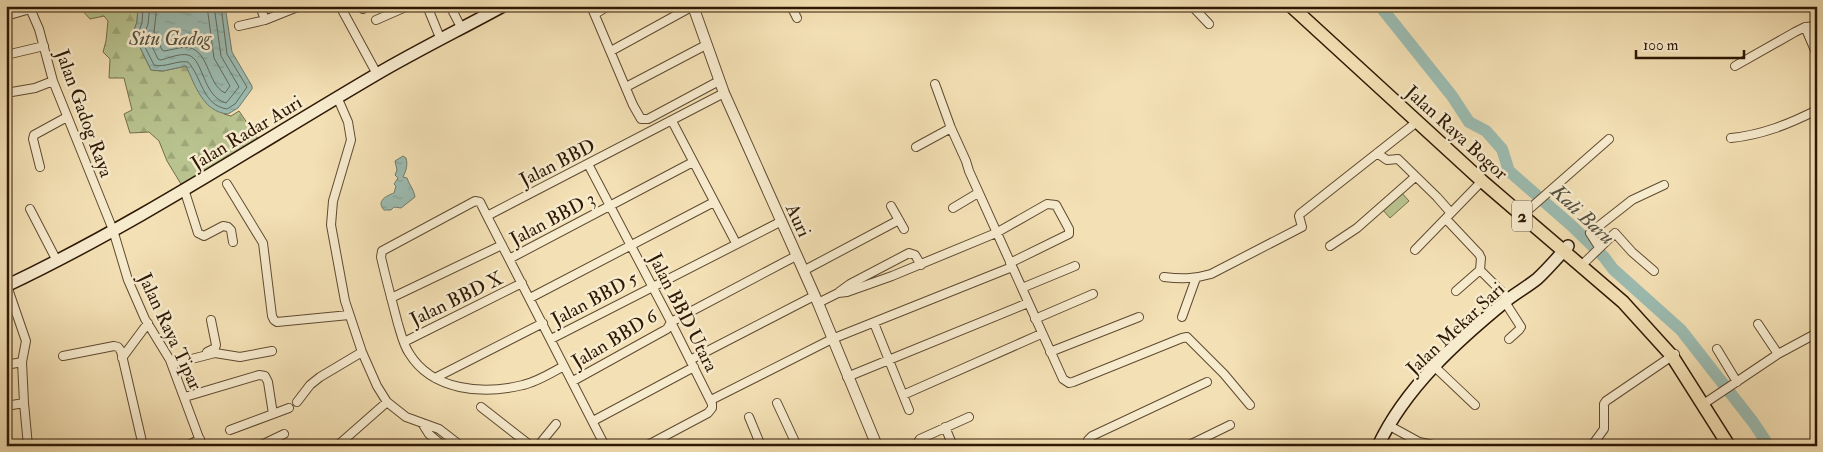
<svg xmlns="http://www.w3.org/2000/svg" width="1823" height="452" font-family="'IM FELL Double Pica',serif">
<defs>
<pattern id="forest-firs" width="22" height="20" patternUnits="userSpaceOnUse" patternTransform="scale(1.25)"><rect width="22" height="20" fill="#b8c38f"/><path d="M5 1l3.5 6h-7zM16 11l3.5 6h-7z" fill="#9ea77a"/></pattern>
<pattern id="water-ripples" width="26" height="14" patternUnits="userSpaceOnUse" patternTransform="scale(1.25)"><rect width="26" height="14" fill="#9cbcb2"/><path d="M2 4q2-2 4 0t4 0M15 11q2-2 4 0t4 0" fill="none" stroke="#87a197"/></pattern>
</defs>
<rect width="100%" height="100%" fill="#f3e0b4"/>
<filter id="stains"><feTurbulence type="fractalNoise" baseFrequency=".004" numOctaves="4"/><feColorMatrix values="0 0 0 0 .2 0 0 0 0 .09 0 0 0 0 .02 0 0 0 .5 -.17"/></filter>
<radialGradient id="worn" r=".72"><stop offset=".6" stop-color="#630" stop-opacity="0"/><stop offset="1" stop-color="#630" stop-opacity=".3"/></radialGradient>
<path fill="#b8c38f" stroke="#736e4a" d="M1401,192l8,9 -19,17 -8,-9z"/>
<path fill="url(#forest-firs)" stroke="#736e4a" d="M81,6h57l-1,16 -4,11 18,37 12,1 23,-5 38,48 7,2 8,-5 22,32 -77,46 -17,-28 -8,-20 -10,-9 -19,1 -6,-19 8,-4 -8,-32h-15l1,-19 -7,-7 3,-11 2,-20 -4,-5 -14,3 -9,-10z"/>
<path fill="url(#water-ripples)" stroke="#707a6c" d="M138,6h87l7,46 20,34v3l-14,19 -10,6c-25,-2 -33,-29 -42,-48l-23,5 -12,-1 -18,-37 4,-11z
M403,156l3,2c2,7 0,13 -3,19l4,1c2,7 7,11 8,19l-14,11 -7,-1 -3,3h-7c-8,-9 2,-14 10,-17l2,-7 -2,-2 4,-6 -3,-3 2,-5 -2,-9z"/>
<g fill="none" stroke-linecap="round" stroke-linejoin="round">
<path stroke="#656a5b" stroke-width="1" d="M143,6l-1,17 -4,10 16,32c11,3 23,-5 34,-3 14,15 14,43 39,47l8,-5 12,-17 -20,-33 -6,-48
M150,6l-2,18 -3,8 13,27 3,1c8,-2 19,-7 27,-5 16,4 14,41 38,48l13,-16 -18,-31 -7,-50
M157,6l-3,26 8,18 2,1c7,-1 14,-3 20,-4 26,0 22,37 41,46l5,-7 -16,-28 -7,-52"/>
<path stroke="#9cbcb2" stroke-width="12" d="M1380,6l72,90 17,26 17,9 16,18 7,22 63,55 32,31 9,12 68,61 72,92 16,24"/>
<g stroke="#5f4a30" stroke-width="10">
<path id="minor" d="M29,6l10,23 14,52 60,149 15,50 17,39 25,41 32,86
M260,6l5,14
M340,6l37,68
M362,6l1,3
M427,6l14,34
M450,6l12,23
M591,6l42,99 8,14h7l71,-38
M791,6l6,12
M1192,6l17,18
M595,14l13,-8
M6,16l24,-7
M376,20l32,-14
M239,26l26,-6 35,-14
M1805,27l12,28
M611,51l82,-45
M6,55l38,-9
M1735,66l60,-34 10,-5 12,-1
M935,84l16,44 15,33 3,10 94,208 6,4 4,-1 109,-44 5,-1 37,37 26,31
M626,87l80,-42
M6,93l29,-5 18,-7
M338,99l10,23 3,18 -18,61 -2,24 14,76 17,51 15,34 10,16 19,15 33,12 22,17
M672,121l64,122
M1731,138c31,-3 58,-14 86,-28
M916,147l35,-19
M1377,153l10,7 11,-1 39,38 14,16
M588,164l83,158 41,82v4l-4,5 -62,33
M40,167l-7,-28 1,-4 33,-18
M227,184l36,59 9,73 2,4 3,2 72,-7
M184,189l14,44 6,3 19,-10 5,1 3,3 2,12
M891,206l13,23
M953,208l25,-15
M30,209l27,52
M1527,211l82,-72
M487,216l-7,-14 -5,-1 -93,50 -1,6c5,22 11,44 17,67 3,9 5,20 11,29 23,38 74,42 114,32 14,-3 28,-12 41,-19
M1446,219l33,35 2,4 -1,12 29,29
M1330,246l27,-18 58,-51
M1599,247l-9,-14 42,-33 32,-15
M1415,250l67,-69
M509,259l184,-97
M1586,261l29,-28 17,19 22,19
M803,271l96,-51
M1164,277c17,2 30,2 47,-3l91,-47 -3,-11 1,-2 118,-93
M7,286l19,55 -4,21 2,41 4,43
M1022,288l53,-22
M1456,291l24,-21
M839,292l11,-8 59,-31 6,2 6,10
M391,298l111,-53
M530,298l184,-96
M1505,302l16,25 -2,3 -10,9
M818,303l20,-10 9,-1 45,-16 104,-43 51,-29 9,1 13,24v5l-59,29
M1182,317l14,-39
M1035,319l58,-25
M874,323l35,87
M1758,324l20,30
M551,339l229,-117
M404,342l118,-59
M1717,349l20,33
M207,352l8,-4 1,-3 -5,-25
M1050,352l89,-35
M63,356l51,-10 4,1 3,4 22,95
M122,358l26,-35
M690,360l124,-64
M172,364l43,-11 25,4 32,-6
M6,365l16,-3
M1435,367l40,38
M847,377l181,-74
M435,378l108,-55
M573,381l94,-52 4,-7 125,-66
M903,395l138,-61
M185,397l74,-22 6,1 3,6 5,32 -43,16
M711,400l121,-61 180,-72
M297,402l13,-17 10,-8 42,-25
M777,403l20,43
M1702,405l76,-51 39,-21
M6,406l18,-3
M481,407l50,39
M273,414l16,-6
M749,417l12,29
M593,421l101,-54
M422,423l7,11 14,12
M1388,425l31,17 19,4
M945,427l8,19
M1593,444l11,-15v-25l2,-3 69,-47
M187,446l13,-7
M259,446l25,-12
M337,446l50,-44
M538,446l18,-22
M605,446l-118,-230 237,-123
M920,446l-2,-4 2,-3 49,-22
M1086,446l2,-6 4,-4 115,-54
M1187,446l43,-21"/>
</g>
<g stroke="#5f4a30" stroke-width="12">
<path id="tertiary" d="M693,6l31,87 94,210 59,143"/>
</g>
<g stroke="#2e1804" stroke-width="14">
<path id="secondary" d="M6,286c129,-61 248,-140 371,-212 41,-24 84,-45 126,-68
M1378,446c27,-58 79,-105 128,-145 10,-8 21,-14 31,-22 11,-10 21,-22 31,-33"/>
</g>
<g stroke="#2e1804" stroke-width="15">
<path id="trunk" d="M1291,6l191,175 141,121 49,54 57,90"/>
</g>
<use href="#minor" stroke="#f7ebce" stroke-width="8"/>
<use href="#tertiary" stroke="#f7ebce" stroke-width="10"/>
<use href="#secondary" stroke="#f7ebce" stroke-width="11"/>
<use href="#trunk" stroke="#f3e0b4" stroke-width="12"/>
</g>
<g text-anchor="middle" stroke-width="5" stroke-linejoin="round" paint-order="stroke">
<rect fill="#f7ebce" stroke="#6a5741" stroke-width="1" x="1512" y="200.5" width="20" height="31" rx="4"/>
<g font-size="18" font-weight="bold" fill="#2e1804">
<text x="1522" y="222">2</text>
</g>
<g font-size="19" fill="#2e1804" stroke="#f7ebce">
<text transform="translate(85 113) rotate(70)" y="7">Jalan Gadog Raya</text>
<text transform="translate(246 132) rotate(-31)" y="7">Jalan Radar Auri</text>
<text transform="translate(1457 132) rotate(42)" y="7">Jalan Raya Bogor</text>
<text transform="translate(557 162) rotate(-27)" y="7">Jalan BBD</text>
<text transform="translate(552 218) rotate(-28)" y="7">Jalan BBD 3</text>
<text transform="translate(799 220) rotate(65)" y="7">Auri</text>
<text transform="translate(456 298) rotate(-26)" y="7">Jalan BBD X</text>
<text transform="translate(594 298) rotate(-28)" y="7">Jalan BBD 5</text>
<text transform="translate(684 312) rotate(63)" y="7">Jalan BBD Utara</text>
<text transform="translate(1455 328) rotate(-43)" y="7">Jalan Mekar Sari</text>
<text transform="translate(171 331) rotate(65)" y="7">Jalan Raya Tipar</text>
<text transform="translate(614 338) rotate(-31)" y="7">Jalan BBD 6</text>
</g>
<g font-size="20" font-style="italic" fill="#545141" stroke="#f7ebce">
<text x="170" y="45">Situ Gadog</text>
<text transform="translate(1583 214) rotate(43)" y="7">Kali Baru</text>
</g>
</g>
<rect width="1823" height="452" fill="none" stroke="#f3e0b4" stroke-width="25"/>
<rect x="8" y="8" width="1808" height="437" fill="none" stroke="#2e1804" stroke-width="2.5"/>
<rect x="12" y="12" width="1798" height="427" fill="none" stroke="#2e1804"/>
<path d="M1636 50v8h108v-8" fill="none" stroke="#2e1804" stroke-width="2.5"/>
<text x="1643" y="50" font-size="15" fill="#2e1804" stroke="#f7ebce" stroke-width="4" paint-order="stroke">100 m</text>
<rect width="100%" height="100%" filter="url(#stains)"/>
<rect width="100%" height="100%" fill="url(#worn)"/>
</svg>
